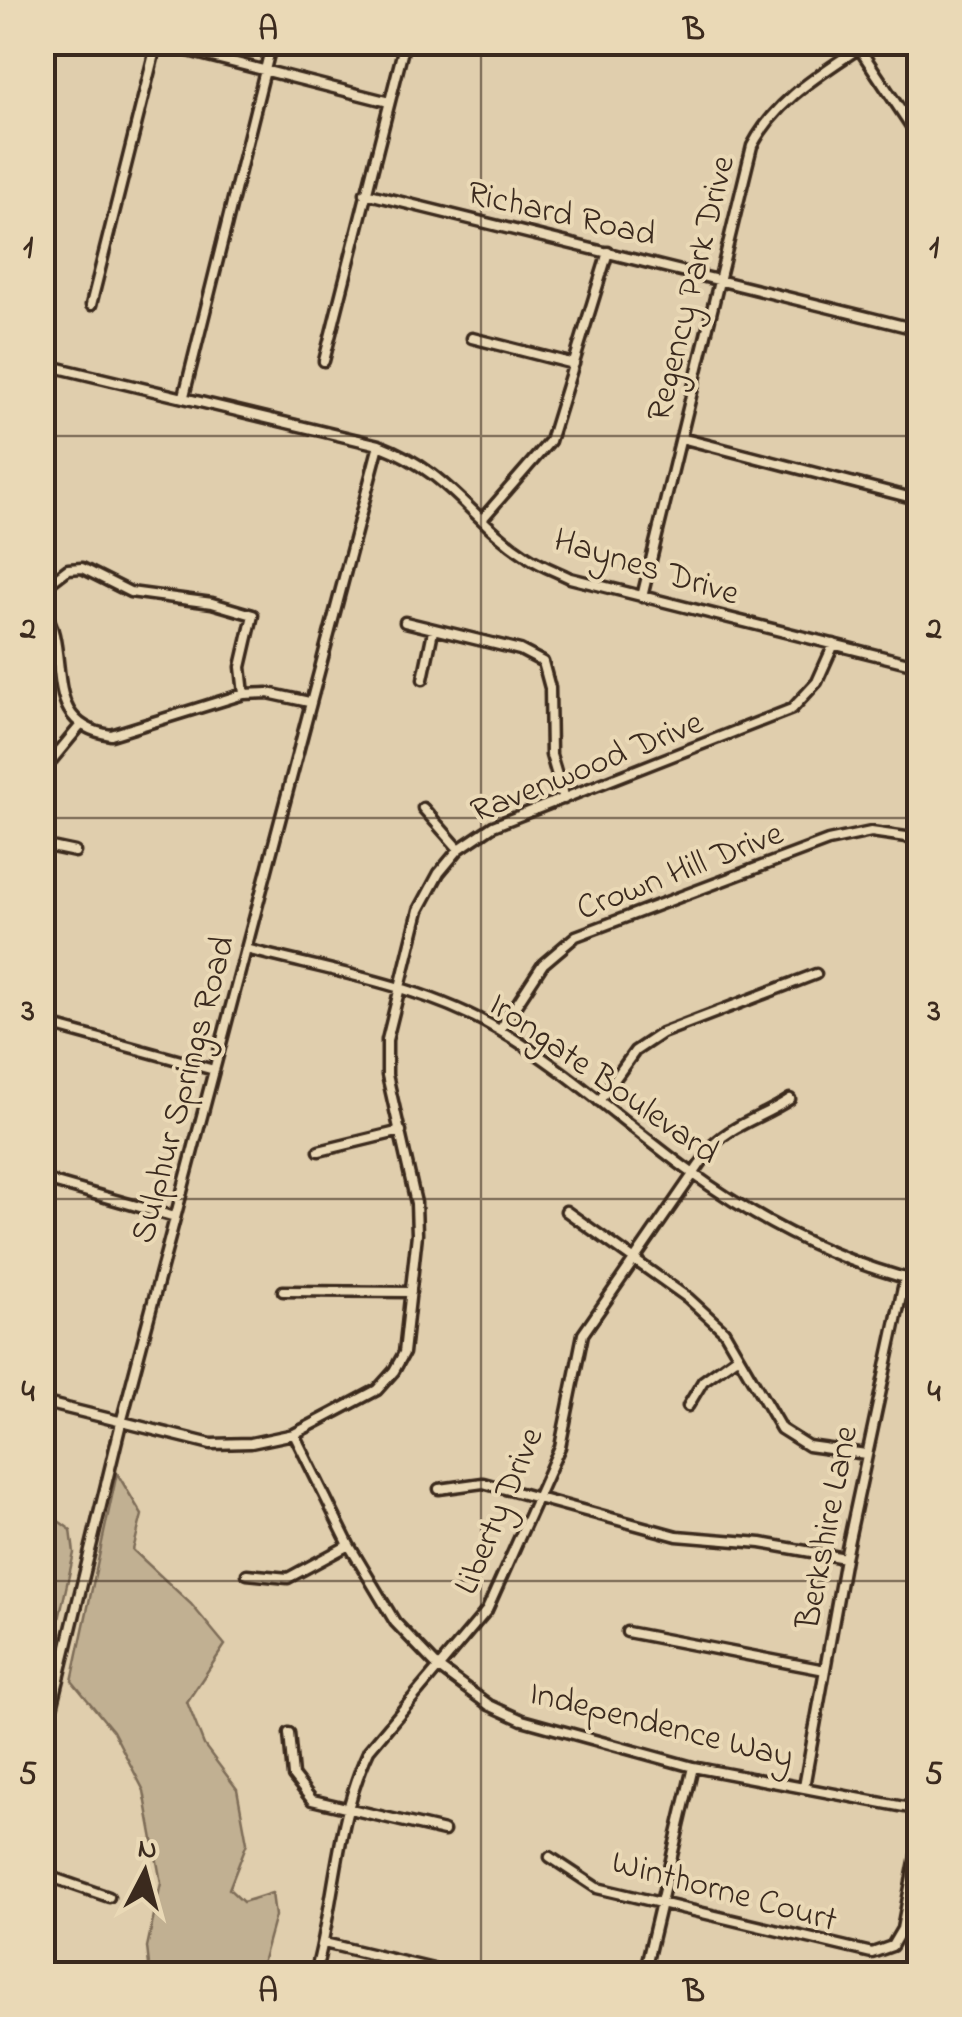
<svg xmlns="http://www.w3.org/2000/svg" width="962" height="2017" font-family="'Indie Flower',sans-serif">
<rect width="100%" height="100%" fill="#e0cead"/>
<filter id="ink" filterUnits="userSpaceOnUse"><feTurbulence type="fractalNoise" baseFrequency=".01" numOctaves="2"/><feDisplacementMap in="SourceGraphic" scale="20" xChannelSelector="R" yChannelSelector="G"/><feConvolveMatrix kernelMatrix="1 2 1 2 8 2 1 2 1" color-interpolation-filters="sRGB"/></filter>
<g filter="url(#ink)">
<path fill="#c1b092" stroke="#7e6d58" stroke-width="2.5" d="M117,1473l25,42 -9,35 58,54 34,41 -38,57 17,43 33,44 10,54 -18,46 14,13 29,-9 3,23 -16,58h-109l-3,-27 14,-64 -17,-92 -31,-60 -41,-50z
M43,1510l28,20 3,23 -23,102 -8,4z"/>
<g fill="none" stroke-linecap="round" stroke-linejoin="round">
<g stroke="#3b2a1e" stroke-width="15">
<path id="minor" d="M153,42l236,60
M855,42l56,84
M42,49l2,-7
M365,193l555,137
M91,305l66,-263
M472,338l102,26
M324,361l81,-319
M42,364l337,81c73,28 91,75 149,112 13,9 28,14 42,21l350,88
M184,396l88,-354
M681,438l239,62
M484,517l66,-76 58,-189
M42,589l26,-20 14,-1 48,24 82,11 41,12 -12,52 3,27
M642,597l110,-451c26,-49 71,-73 116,-104
M42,606c32,47 -5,118 69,129l133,-41 24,-1 41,9
M405,622l115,28 23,12 7,26 1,67 13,44
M423,679l10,-48
M42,772l38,-46
M423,808l36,41
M42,845l33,7
M246,949c84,22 177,36 253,81 67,39 126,94 189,140 69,51 149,91 232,112
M42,1023l172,47
M500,1030l43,-66 33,-28 252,-95 43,-9 49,7
M599,1101l36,-50 27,-18 154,-59
M319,1151l82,-20
M42,1179l133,38
M566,1211l122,87 36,33 57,98 27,17 58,8
M283,1291l128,1
M42,1402l169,42 40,-1 43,-9 83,-44 17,-19 10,-18 13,-119 -1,-31 -29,-128v-35l32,-130 20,-37 20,-24 34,-23 299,-117 25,-27 17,-38
M688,1406l15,-25 35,-25
M294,1434l55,111 46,77 44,46 50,37 33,15 171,47 227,43
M439,1489l44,-6 194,53 84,7 84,15
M247,1574l41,4 61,-33
M627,1632l198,38
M42,1669l17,8
M289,1733l4,43 19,24 132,31
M42,1749l79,-326 258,-978
M804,1787l41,-229 60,-280
M550,1857l47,31 275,65 20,-7 10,-17 18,-94
M42,1874l67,23
M324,1943l130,31
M315,1974c21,-74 20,-152 54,-224l118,-140 73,-163 23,-113 131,-190c22,-21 51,-28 76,-45
M644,1974l49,-207"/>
</g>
<use href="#minor" stroke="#ead9b6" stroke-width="8"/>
</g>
</g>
<path fill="none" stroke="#3b2a1e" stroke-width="2.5" stroke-opacity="0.55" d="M481,42v1932M42,436h878M42,818h878M42,1199h878M42,1581h878"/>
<g text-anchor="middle" stroke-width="8" stroke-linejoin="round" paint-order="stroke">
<g font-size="35" fill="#3b2a1e" stroke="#ead9b6">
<text transform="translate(562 212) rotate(13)" y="12">Richard Road</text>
<text transform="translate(689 288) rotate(-76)" y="12">Regency Park Drive</text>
<text transform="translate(647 565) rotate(17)" y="12">Haynes Drive</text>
<text transform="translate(586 765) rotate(-22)" y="12">Ravenwood Drive</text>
<text transform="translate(679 869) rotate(-21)" y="12">Crown Hill Drive</text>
<text transform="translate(605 1077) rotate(35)" y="12">Irongate Boulevard</text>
<text transform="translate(181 1089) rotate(-75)" y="12">Sulphur Springs Road</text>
<text transform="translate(497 1510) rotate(-67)" y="12">Liberty Drive</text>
<text transform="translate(825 1527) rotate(-79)" y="12">Berkshire Lane</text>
<text transform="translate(662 1723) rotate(14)" y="12">Independence Way</text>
<text transform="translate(725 1889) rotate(15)" y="12">Winthorne Court</text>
</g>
</g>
<rect width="962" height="2017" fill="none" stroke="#ead9b6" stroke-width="110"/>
<g transform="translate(145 1872) rotate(6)" stroke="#ead9b6" stroke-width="8" paint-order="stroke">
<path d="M0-8L18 38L0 25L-18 38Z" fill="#3b2a1e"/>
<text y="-15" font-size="28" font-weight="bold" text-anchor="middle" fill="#3b2a1e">N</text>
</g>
<rect x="55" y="55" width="852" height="1907" fill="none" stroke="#3b2a1e" stroke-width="4"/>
<g font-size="32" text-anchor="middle" font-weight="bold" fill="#3b2a1e">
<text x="268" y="39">A</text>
<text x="694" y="39">B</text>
<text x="28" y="257">1</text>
<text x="934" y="257">1</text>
<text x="28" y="638">2</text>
<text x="934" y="638">2</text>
<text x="28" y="1020">3</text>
<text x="934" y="1020">3</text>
<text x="28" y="1401">4</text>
<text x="934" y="1401">4</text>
<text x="28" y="1783">5</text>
<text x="934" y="1783">5</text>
<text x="268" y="2001">A</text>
<text x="694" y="2001">B</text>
</g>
</svg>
